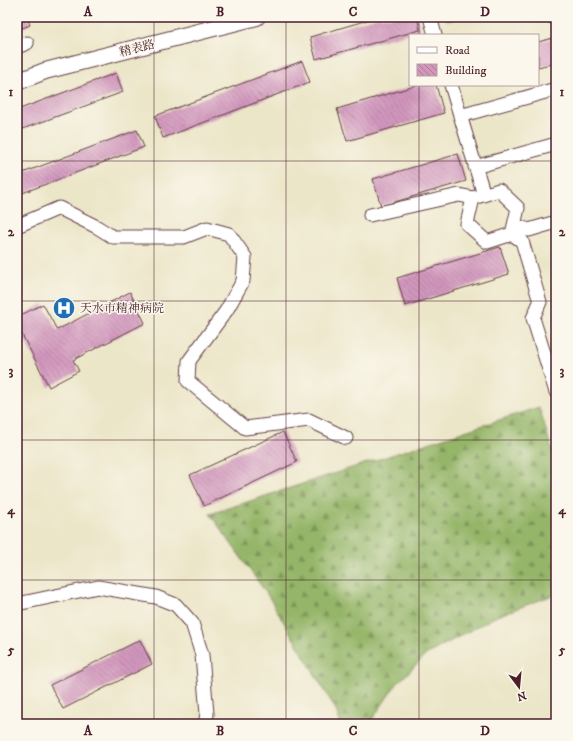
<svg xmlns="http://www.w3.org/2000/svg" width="573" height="741" font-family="'IM FELL DW Pica','Noto Serif SC',serif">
<defs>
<pattern id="forest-firs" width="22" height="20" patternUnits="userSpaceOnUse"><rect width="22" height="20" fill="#95b669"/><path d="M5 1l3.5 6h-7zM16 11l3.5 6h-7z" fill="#7c9357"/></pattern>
<pattern id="building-back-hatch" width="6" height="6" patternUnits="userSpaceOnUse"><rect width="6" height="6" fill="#d296bd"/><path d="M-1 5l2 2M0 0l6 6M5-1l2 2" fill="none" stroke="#ac7a9a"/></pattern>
</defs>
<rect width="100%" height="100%" fill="#fbf7ec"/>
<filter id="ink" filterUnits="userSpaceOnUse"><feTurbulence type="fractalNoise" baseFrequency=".025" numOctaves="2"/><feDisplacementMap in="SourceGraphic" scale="8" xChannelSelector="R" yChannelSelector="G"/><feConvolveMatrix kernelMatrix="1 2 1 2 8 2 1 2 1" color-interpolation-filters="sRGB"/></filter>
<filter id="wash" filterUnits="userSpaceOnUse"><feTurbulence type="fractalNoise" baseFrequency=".012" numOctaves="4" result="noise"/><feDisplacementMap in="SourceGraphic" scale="16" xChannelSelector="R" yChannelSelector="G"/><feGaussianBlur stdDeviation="0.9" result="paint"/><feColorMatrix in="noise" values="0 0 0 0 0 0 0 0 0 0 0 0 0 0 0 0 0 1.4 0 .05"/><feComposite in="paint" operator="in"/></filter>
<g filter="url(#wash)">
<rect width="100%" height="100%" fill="#ece6c9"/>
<path fill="url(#forest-firs)" stroke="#706a4a" d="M539,407l17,56v131l-59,22 -70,38 -32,32 -26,38h-28l-6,-16 -68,-114 -57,-80z"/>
<g id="blocks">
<path fill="url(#building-back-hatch)" d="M17,17h10l3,8 -13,5z
M378,17h39l3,13 -104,29 -6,-22z
M446,17h17l-16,5z
M553,38l3,10v15l-18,4v-25z
M302,61l8,21 -147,56 -8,-22z
M116,73l7,19 -106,39v-21z
M418,85h18l8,28 -97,28 -10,-32z
M137,130l7,17 -127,48v-20z
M458,154l8,27 -85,25 -8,-27z
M500,247l9,27 -104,32 -8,-28z
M130,292l15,31 -72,37 6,11 -30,16 -32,-62v-8l26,-13 14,26z
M283,432l14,30 -93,44 -14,-31z
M140,640l12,24 -89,45 -13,-24z"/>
</g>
</g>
<g filter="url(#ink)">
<use href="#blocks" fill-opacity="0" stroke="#623d43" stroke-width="1"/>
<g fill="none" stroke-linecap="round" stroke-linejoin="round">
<g stroke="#623d43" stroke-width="15">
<path id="minor" d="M430,17l5,18
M553,17l3,1
M17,47l10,-4
M451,85l33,110
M460,116l96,-27
M475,167l81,-23
M499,190l19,18 -6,26 -25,8 -20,-18 6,-26z
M370,215l89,-20 14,3
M514,225l15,5 27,-8
M17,226l42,-18 38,19 16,10h71l23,-9 22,6 16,23 -2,24 -17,30 -37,50 -1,20 57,47 64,-8 37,18
M512,234l10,7 18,61 -7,16 23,74
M17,604l81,-17 58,10 20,8 16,18 10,32 5,59 -2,10"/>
</g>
<g stroke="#623d43" stroke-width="18">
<path id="tertiary" d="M17,82l28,-11 212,-54"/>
</g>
<use href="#minor" stroke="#fff" stroke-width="13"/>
<use href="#tertiary" stroke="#fff" stroke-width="16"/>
</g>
</g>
<path fill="none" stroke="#4a1f2b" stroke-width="1" stroke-opacity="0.55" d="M154,17v707M286,17v707M419,17v18M419,85v639M17,161h539M17,301h539M17,440h539M17,580h539"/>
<defs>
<g id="hospital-disc" transform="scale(1.15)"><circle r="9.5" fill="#1f6fb2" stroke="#fbf7ec"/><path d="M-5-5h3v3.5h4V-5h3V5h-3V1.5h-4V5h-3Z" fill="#fff"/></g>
</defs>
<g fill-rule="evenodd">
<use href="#hospital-disc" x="64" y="308"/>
</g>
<g text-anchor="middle" stroke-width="3" stroke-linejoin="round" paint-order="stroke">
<g font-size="12" fill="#4a1f2b" stroke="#fbf7ec">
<text transform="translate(137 48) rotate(-14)" y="4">精表路</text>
</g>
<g font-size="12" fill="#4a1f2b" stroke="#fbf7ec" text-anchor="start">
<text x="80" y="312">天水市精神病院</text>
</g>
</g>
<rect width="573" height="741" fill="none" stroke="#fbf7ec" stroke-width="44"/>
<rect x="409" y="34" width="130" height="52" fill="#fbf7ec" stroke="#b4a19f"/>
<rect x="417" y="47" width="20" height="6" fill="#ffffff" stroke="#b4a19f"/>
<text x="445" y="54" font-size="12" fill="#4a1f2b">Road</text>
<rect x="417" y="64" width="20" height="12" fill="url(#building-back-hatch)" stroke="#b4a19f"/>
<text x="445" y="74" font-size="12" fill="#4a1f2b">Building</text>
<g transform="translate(519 687) rotate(164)" stroke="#fbf7ec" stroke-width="3" paint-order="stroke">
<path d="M0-3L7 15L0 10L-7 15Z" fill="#4a1f2b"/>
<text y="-6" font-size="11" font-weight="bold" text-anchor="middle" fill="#4a1f2b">N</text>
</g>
<rect x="22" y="22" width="529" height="697" fill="none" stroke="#4a1f2b" stroke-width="1.5"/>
<g font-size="13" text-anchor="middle" font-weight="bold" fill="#4a1f2b">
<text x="88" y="16">A</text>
<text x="220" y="16">B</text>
<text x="353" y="16">C</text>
<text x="485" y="16">D</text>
<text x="11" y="96">1</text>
<text x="562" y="96">1</text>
<text x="11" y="236">2</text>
<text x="562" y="236">2</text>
<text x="11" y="375">3</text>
<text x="562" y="375">3</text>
<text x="11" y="514">4</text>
<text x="562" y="514">4</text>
<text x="11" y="654">5</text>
<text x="562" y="654">5</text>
<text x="88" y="735">A</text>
<text x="220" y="735">B</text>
<text x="353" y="735">C</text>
<text x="485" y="735">D</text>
</g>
</svg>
